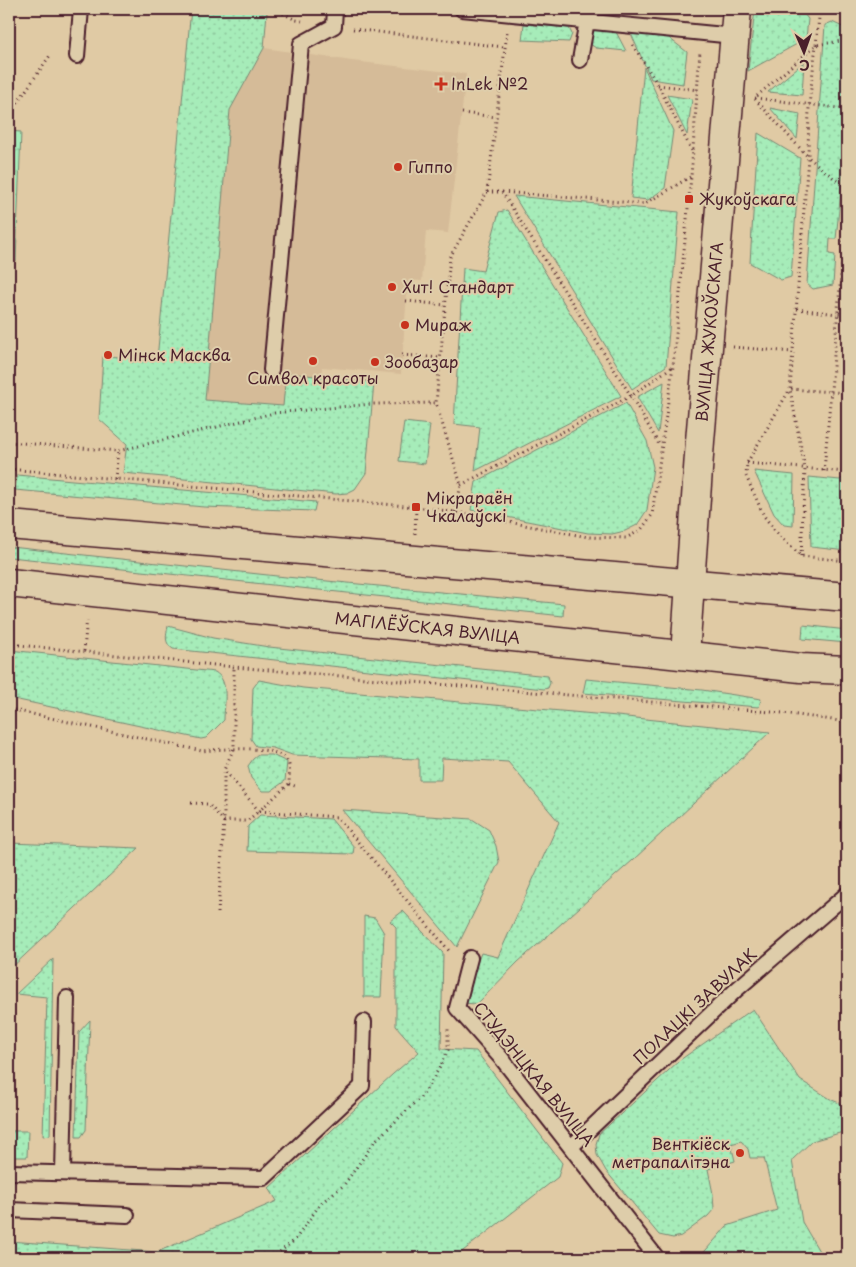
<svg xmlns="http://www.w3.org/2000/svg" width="856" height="1267" font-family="'Playpen Sans',sans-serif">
<defs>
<pattern id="grass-dots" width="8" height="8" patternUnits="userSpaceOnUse" patternTransform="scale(1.25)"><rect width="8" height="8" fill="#a6ecb9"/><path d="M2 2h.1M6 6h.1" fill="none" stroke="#90ca9f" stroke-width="1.8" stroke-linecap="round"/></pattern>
<pattern id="park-crowns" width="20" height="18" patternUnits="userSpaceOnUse" patternTransform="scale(1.25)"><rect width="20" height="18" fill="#a6ecb9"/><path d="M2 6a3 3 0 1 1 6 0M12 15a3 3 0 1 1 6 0" fill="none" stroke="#90ca9f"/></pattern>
</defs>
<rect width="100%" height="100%" fill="#e0caa4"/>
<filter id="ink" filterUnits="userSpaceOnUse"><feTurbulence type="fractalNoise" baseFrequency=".02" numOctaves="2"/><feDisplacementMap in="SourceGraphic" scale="10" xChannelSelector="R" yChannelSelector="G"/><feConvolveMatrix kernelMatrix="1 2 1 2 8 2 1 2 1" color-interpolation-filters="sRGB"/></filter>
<g filter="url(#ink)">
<path fill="#d5bb98" d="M264,48l88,13 114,13 -18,159 -22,-2 -4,50 -14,-1 -7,94 -79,-7 -1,9 -35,-2 -2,32 -79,-6 25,-290z"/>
<path fill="url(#grass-dots)" stroke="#788672" d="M191,9h70l6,3 -3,36 -34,62 -25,290 78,6 3,-33 88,9 -8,91 -11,16 -8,4 -11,1 -213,-21 4,-29 -28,-25 4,-63 54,3z
M755,9h45l8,10 -2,20 -58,32z
M832,22l15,7v101l-11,109h-6l-1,15 6,1 -2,30 -20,4 -6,-5 18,-259z
M524,24l45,4 3,6 -3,8 -47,-2z
M593,28l22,2 11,21 -30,-3 -6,-4 -2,-6z
M629,29l36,6 22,17 -4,32 -32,-5z
M804,62l-2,33 -34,-3z
M644,67l29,64 -8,57 -17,12 -17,-2z
M667,95l25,4 -5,36z
M770,108l30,6 -3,25z
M758,133l42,25 -9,119 -10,3 -31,-17z
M514,196l165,16 -13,154 -34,23z
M507,210l114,186 -146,75 5,-44 -26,-3 9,-156 20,3 16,-59z
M664,382l-6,51 -21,-36z
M626,403l21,38 6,26 -6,43 -10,15 -12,6 -13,3 -24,-1 -117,-23 5,-28z
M404,422l26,3 -5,39 -26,-3z
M754,471l40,4 -1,51 -9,-1 -10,-11z
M847,474v77l-36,-4 -2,-70 31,3z
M17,475l299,27 -2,9 -110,-4 -189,-17z
M11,547l275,30 278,27 -1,12 -553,-59z
M803,625l44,5v13l-45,-4z
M168,626l45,12 56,9 279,29 2,7 -2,5 -4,1 -371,-40c-9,-6 -7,-13 -5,-23z
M9,650l206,22c15,9 9,32 9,48l-18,18 -5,1 -192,-41z
M586,679l116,11 59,9 -2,8 -176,-14z
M259,680l44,8 314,28 153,16 -137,128 -115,102 -41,42 -15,-1 19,-50 17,4 61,-135 -51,-60 -66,-4 -1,22h-22v-21l-127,-4 -19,-7 -17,-2 -5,-7 2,-51z
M258,755h14l15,7 -2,19 -14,10h-9l-11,-13 -3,-12 5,-7z
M342,810l130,9 17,11 7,16 3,16 -42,85z
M260,815l71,4 23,28 -1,7 -106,-3 1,-25z
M9,843l130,5 -130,122z
M403,911l40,42 -2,96 35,2 86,112 -4,14 -104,81h-445v-17l148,11 120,-51 -8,-13 124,-114 26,-22 -23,-26v-99l-6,-6z
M364,916l11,2 9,15 -3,64h-17z
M53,959l-3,176 -7,1 4,-139 -31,-3z
M753,1009l47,71 32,20 15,6v21l-4,5 -31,9 -20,19 10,62 21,36h-124l28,-32 50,-16 -13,-52h-14l-2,-9 -7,-8 -10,3 4,17 -27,8 5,25 1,15 -6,7 -27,20 -8,2 -14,-3 -53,-64 -9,-16 -1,-11 3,-10 81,-74z
M90,1020l-4,110 -5,7h-5l3,-105z
M9,1131h19l-1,26h-18z"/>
<path fill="url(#park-crowns)" stroke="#788672" d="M9,131l12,1 -5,129 -7,-1z"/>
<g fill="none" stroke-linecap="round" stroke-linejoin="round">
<g stroke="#4a1f2b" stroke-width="18">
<path id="lane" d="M462,9l272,27
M77,56l4,-47
M580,60l9,-51
M271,370l30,-326 33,-18 1,-17
M470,958l-13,50 45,51 155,199
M571,1147l165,-157 111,-96
M9,1172l255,6 98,-92 2,-64
M63,1173l4,-175
M9,1210l118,5"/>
</g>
<g stroke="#4a1f2b" stroke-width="31">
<g id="secondary">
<path id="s1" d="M685,655l15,-214 37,-432"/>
</g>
</g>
<g stroke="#4a1f2b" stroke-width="31">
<g id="primary">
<path d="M9,525l838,72"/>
<path id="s2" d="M9,583l792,85 46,2"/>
</g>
</g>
<path stroke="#4a1f2b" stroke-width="3" stroke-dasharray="1 4" stroke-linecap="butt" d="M274,9l22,11 6,1
M820,9l-11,97 -1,51 -18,232 -43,74 -1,13 18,40 12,16 25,24 46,5
M353,29l151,18
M633,45l25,40 34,66
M658,85l40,5
M757,96l59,-51 31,-5
M755,98l92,11
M755,99l53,58 39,32
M462,113l34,4
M9,115l42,-61
M487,192h15l129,204 29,50
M502,192l143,12 45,-27
M406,301l39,4
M847,305l-10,9 10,1
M797,309l40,5
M733,347l60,5
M402,355l38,3
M9,442l109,9 156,-38 98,-9 64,-1
M747,463l98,9 2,-2
M9,469l407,38 39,5 133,25 38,1 15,-8 11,-15 21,-149 18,-189 9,-126
M824,471l23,-265
M115,479l3,-28
M461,485l170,-89 42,-30
M455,512l6,-27 -25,-82 14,-146 37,-65 20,-160
M415,534l1,-27
M801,556l4,-87 -15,-80 57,4
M9,644l225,23 549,46 64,9
M84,651l3,-34
M9,709l193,42c18,-2 73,-7 85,9 4,6 2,17 2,24l-30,27 -35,-41
M289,784l6,2
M191,803l17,1 16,17h23l12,-10 78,6 114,136
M218,913l6,-92v-51l10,-22v-81
M272,1258l23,-18 26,-37 23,-18 31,-44 48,-46 17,-28 8,-17v-22"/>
<use href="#lane" stroke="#decdaa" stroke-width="14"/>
<use href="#secondary" stroke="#decdaa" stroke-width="28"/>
<use href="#primary" stroke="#decdaa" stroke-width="28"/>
</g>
</g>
<g fill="#c8321e" stroke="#decdaa" stroke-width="2">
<path d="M438.5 76.5h5v5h5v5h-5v5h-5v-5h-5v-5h5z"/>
<circle cx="398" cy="167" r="5"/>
<rect x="684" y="194" width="10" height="10" rx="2.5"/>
<circle cx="392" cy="287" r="5"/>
<circle cx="405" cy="325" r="5"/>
<circle cx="108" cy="355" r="5"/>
<circle cx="313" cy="361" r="5"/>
<circle cx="375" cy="362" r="5"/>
<rect x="411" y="502" width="10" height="10" rx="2.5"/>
<circle cx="740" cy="1153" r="5"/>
</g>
<g text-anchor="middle" stroke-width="4" stroke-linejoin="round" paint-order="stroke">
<g font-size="16" fill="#4a1f2b" stroke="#decdaa" text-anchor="start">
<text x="451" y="90">InLek №2</text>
<text x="408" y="173">Гиппо</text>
<text x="699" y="205">Жукоўскага</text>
<text x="402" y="293">Хит! Стандарт</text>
<text x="415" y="331">Мираж</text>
<text x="118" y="361">Мінск Масква</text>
<text x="385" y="368">Зообазар</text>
<text x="313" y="384" text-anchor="middle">Символ красоты</text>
<text x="426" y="504">Мікрараён<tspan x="426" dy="18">Чкалаўскі</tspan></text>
<text x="730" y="1150" text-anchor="end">Венткіёск<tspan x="730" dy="18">метрапалітэна</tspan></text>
</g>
<g font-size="16" fill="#4a1f2b" stroke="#decdaa">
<text dy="6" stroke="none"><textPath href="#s1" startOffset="324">ВУЛІЦА ЖУКОЎСКАГА</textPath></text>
<text dy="6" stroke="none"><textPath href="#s2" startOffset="421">МАГІЛЁЎСКАЯ ВУЛІЦА</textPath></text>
<text transform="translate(695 1006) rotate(-43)" y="6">ПОЛАЦКІ ЗАВУЛАК</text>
<text transform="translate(534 1074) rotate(51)" y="6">СТУДЭНЦКАЯ ВУЛІЦА</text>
</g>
</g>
<rect width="856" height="1267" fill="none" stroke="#decdaa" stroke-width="30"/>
<rect x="15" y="15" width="826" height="1237" fill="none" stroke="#4a1f2b" stroke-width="2" filter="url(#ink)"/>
<g transform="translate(804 52) rotate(178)" stroke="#decdaa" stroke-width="4" paint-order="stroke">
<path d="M0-4L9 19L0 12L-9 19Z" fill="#4a1f2b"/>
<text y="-8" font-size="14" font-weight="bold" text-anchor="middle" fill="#4a1f2b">С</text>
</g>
</svg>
